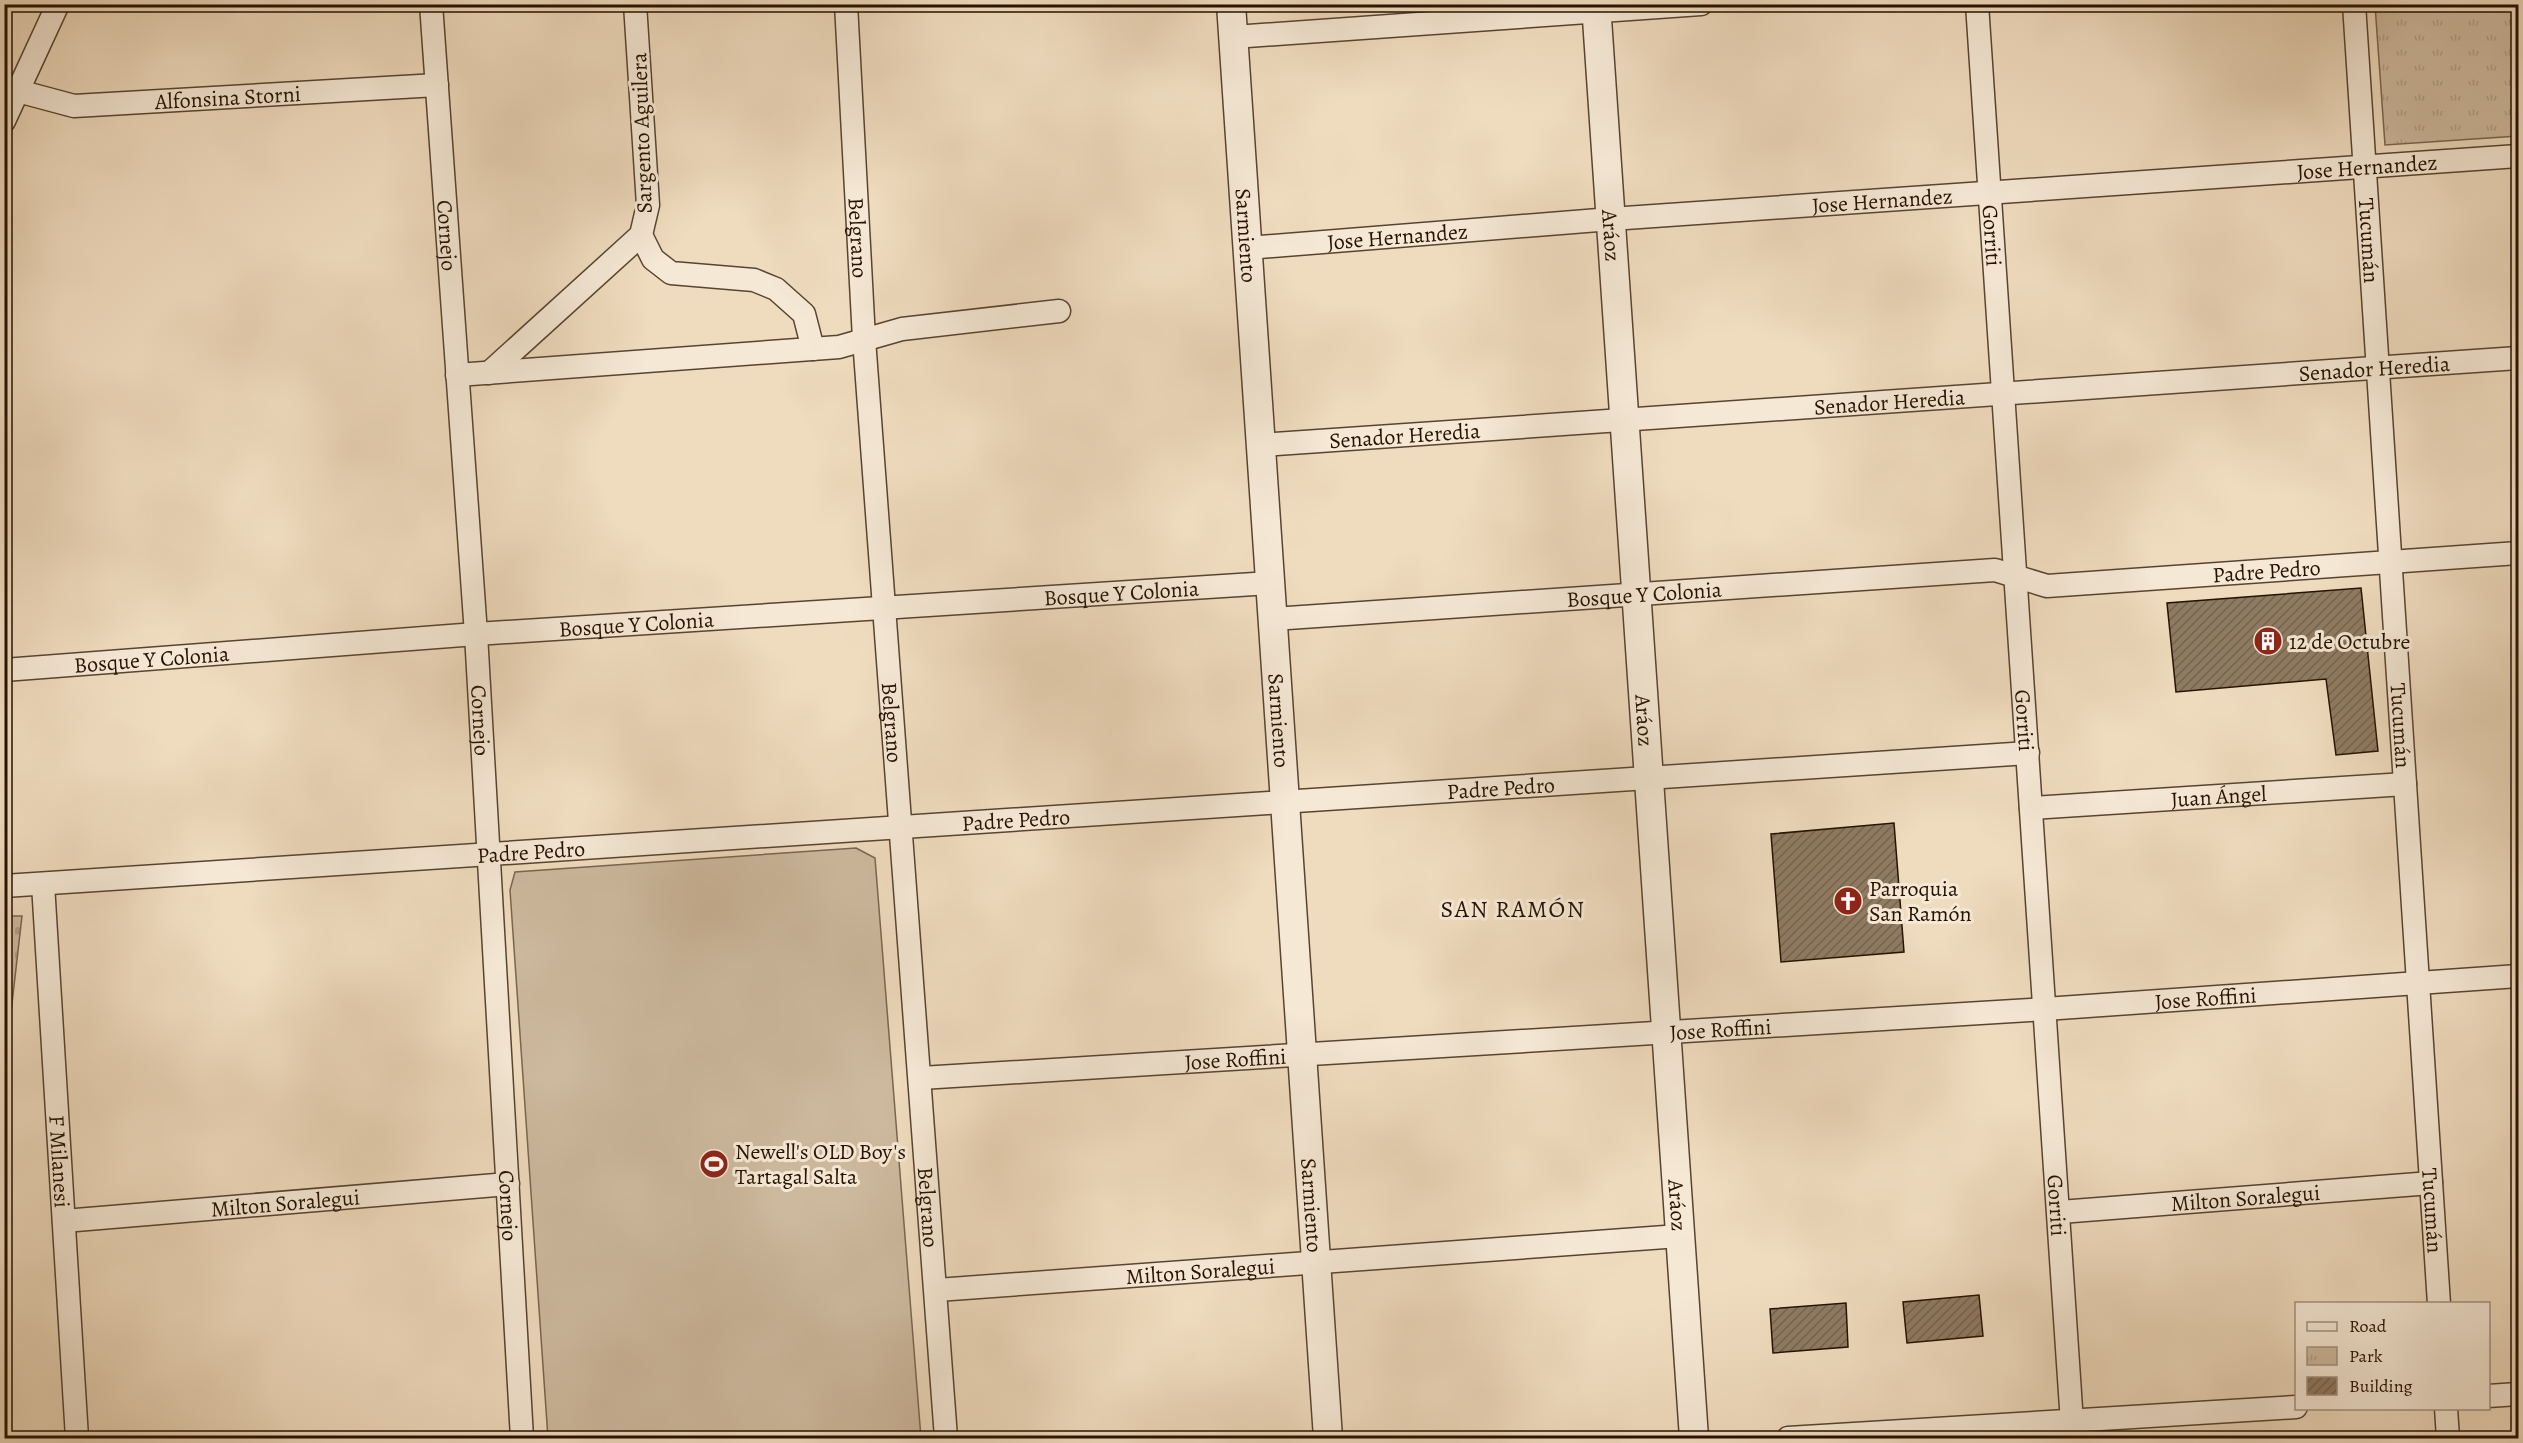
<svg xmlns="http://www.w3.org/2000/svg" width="2523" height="1443" font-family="Alegreya,serif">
<defs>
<pattern id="cemetery-stones" width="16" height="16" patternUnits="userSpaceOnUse" patternTransform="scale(1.5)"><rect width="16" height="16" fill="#cdb99e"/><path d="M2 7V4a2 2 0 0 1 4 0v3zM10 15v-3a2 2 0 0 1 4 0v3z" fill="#b09e86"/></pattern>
<pattern id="park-tufts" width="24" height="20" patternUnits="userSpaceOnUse" patternTransform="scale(1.5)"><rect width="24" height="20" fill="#cdb99e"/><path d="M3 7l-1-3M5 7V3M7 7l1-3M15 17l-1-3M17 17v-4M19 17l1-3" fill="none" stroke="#b09e86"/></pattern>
<pattern id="building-hatch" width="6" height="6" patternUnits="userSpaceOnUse" patternTransform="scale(1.5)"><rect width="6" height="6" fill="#8f7b63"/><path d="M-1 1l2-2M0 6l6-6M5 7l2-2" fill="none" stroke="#75634f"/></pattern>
</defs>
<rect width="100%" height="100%" fill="#efdbbe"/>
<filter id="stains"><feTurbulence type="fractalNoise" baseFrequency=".00333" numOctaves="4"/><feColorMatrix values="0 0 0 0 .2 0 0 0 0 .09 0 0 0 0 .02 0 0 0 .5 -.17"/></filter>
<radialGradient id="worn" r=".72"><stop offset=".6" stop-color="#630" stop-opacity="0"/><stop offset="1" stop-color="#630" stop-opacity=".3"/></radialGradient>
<path fill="#cdb99e" stroke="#7a664f" stroke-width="1.5" d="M856,848l19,10 46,580h-373l-38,-548 5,-18z"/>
<path fill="url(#cemetery-stones)" stroke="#7a664f" stroke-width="1.5" d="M5,916h17l-17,149 -1,-149z"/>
<path fill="url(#park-tufts)" stroke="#7a664f" stroke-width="1.5" d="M2375,5h143v131l-133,9z"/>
<path fill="url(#building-hatch)" stroke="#261200" stroke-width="1.5" d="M2361,588l17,163 -42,4 -10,-76 -150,13 -9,-89z
M1894,823l10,129 -123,10 -10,-128z
M1979,1295l4,41 -76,7 -4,-41z
M1846,1303l2,44 -75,6 -3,-44z"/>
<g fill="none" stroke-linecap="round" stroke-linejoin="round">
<g stroke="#584430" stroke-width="25">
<g id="minor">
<path id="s1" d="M431,4l45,630 46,804"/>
<path id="s2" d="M846,4l18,335 82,1099"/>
<path id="s3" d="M1977,4l96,1434"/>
<path id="s4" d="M2354,4l85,1300"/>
<path d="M1234,37l467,-33"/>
<path id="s5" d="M18,91l56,15 363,-21"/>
<path d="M4,121l54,-117"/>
<path d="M641,235l12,24 18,14 83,7 22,9 28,25 9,35"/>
<path id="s6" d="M1248,248l363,-29 907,-63"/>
<path d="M489,373l152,-138 7,-30 -13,-201"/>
<path d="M457,375l382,-28 63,-18 157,-18"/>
<path id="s7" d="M1261,445l1257,-87"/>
<path id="s8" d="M1273,619l722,-49 52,16 471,-33"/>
<path id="s9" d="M4,670l472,-36 794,-51"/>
<path id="s10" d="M2031,808l374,-24"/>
<path id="s11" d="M43,884l34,554"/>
<path id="s12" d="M4,886l2024,-133"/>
<path id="s13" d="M921,1078l1124,-69 473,-33"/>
<path id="s14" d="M2060,1212l371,-29"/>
<path id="s15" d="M64,1221l444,-37"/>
<path id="s16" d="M937,1290l742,-54"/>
<path d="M2488,1396l30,-2"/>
<path d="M2446,1408l2,30"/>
<path d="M1788,1438l508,-31"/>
</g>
</g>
<g stroke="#584430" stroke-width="31">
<g id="tertiary">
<path id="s17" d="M1231,4l97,1434"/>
<path id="s18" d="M1596,4l98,1434"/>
</g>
</g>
<use href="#minor" stroke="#f5e8d5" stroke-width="22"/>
<use href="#tertiary" stroke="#f5e8d5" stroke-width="28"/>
</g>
<defs>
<g id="building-disc" transform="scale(1.5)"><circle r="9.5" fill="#8f2418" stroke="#f5e8d5"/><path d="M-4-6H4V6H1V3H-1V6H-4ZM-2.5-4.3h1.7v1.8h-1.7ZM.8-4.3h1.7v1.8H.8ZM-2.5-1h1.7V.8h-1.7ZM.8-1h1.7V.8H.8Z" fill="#fff"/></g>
<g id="church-disc" transform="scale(1.5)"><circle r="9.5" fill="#8f2418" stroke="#f5e8d5"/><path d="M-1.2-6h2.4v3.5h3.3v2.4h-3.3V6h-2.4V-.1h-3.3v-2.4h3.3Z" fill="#fff"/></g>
<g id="stadium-disc" transform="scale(1.5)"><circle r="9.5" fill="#8f2418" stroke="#f5e8d5"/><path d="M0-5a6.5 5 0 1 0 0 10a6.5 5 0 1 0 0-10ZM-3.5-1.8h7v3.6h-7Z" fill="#fff"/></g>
</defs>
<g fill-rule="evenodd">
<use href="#building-disc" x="2268" y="641"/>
<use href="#church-disc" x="1848" y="901"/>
<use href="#stadium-disc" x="714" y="1164"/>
</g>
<g text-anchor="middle" stroke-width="6" stroke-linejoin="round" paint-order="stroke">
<g font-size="22" fill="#261200" stroke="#f5e8d5">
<text dy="8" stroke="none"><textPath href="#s5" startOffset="212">Alfonsina Storni</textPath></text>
<text transform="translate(641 133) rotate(-92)" y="8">Sargento Aguilera</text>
<text dy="8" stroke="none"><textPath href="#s6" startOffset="1122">Jose Hernandez</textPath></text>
<text dy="8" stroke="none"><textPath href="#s6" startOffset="636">Jose Hernandez</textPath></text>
<text dy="8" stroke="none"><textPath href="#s1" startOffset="232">Cornejo</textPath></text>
<text dy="8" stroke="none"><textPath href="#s6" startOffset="150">Jose Hernandez</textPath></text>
<text dy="8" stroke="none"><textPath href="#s2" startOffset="234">Belgrano</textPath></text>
<text dy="8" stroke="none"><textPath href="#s17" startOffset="232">Sarmiento</textPath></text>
<text dy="8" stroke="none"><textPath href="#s18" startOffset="232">Aráoz</textPath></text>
<text dy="8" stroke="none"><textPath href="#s3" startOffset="232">Gorriti</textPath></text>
<text dy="8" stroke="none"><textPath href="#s4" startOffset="237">Tucumán</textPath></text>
<text dy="8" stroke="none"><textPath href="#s7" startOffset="1116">Senador Heredia</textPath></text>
<text dy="8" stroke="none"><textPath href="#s7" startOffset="630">Senador Heredia</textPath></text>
<text dy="8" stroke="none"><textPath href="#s7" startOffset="144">Senador Heredia</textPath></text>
<text dy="8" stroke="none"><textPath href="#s8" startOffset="998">Padre Pedro</textPath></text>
<text dy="8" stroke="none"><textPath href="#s9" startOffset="1120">Bosque Y Colonia</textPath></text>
<text dy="8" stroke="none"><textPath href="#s8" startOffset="372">Bosque Y Colonia</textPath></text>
<text dy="8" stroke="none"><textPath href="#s9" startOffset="634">Bosque Y Colonia</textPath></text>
<text dy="8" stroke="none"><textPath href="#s9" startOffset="148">Bosque Y Colonia</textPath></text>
<text dy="8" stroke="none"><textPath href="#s1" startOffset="718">Cornejo</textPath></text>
<text dy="8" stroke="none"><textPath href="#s18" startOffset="718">Aráoz</textPath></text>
<text dy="8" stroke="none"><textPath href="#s3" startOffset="718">Gorriti</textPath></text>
<text dy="8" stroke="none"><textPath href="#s2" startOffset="720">Belgrano</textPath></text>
<text dy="8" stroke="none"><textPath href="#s17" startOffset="718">Sarmiento</textPath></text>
<text dy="8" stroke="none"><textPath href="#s4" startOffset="723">Tucumán</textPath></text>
<text dy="8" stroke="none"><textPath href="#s12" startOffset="1500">Padre Pedro</textPath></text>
<text dy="8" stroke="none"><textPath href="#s10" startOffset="188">Juan Ángel</textPath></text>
<text dy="8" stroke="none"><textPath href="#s12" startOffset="1014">Padre Pedro</textPath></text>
<text dy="8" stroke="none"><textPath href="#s12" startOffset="528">Padre Pedro</textPath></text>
<text dy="8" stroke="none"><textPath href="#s13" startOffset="1287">Jose Roffini</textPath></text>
<text dy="8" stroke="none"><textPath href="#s13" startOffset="801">Jose Roffini</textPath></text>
<text dy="8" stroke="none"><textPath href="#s13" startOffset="315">Jose Roffini</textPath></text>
<text dy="8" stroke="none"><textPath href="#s11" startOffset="278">F Milanesi</textPath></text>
<text dy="8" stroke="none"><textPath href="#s14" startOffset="186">Milton Soralegui</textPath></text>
<text dy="8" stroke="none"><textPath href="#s15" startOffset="222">Milton Soralegui</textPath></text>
<text dy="8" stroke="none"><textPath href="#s1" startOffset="1204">Cornejo</textPath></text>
<text dy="8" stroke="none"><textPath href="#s2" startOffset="1206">Belgrano</textPath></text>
<text dy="8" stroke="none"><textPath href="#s17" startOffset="1204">Sarmiento</textPath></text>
<text dy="8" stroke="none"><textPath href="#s18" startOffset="1204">Aráoz</textPath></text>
<text dy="8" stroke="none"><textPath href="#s3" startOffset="1204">Gorriti</textPath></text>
<text dy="8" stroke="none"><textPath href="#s4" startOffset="1209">Tucumán</textPath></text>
<text dy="8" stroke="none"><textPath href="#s16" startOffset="264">Milton Soralegui</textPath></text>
</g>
<g font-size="22" fill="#261200" stroke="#f5e8d5" text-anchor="start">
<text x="2289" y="649">12 de Octubre</text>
<text x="1869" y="896">Parroquia<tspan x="1869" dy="25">San Ramón</tspan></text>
<text x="735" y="1159">Newell's OLD Boy's<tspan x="735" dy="25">Tartagal Salta</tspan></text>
</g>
<g font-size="24" letter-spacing="1.5" fill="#261200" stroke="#f5e8d5">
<text x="1513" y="917">SAN RAMÓN</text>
</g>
</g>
<rect width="2523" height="1443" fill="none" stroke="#efdbbe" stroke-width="24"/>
<rect x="6" y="6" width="2511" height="1431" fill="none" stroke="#261200" stroke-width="3"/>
<rect x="12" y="12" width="2499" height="1419" fill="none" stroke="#261200" stroke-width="1.5"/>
<rect x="2295" y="1302" width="195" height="108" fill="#f5e8d5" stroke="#a29280" stroke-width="1.5"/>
<rect x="2307" y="1322" width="30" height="9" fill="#f5e8d5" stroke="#a29280" stroke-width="1.5"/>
<text x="2349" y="1332" font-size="18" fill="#261200">Road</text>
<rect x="2307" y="1347" width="30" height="18" fill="url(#park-tufts)" stroke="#a29280" stroke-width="1.5"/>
<text x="2349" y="1362" font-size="18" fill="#261200">Park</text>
<rect x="2307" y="1377" width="30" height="18" fill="url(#building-hatch)" stroke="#a29280" stroke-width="1.5"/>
<text x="2349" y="1392" font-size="18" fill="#261200">Building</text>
<rect width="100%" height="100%" filter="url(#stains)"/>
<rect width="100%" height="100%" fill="url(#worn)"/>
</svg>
